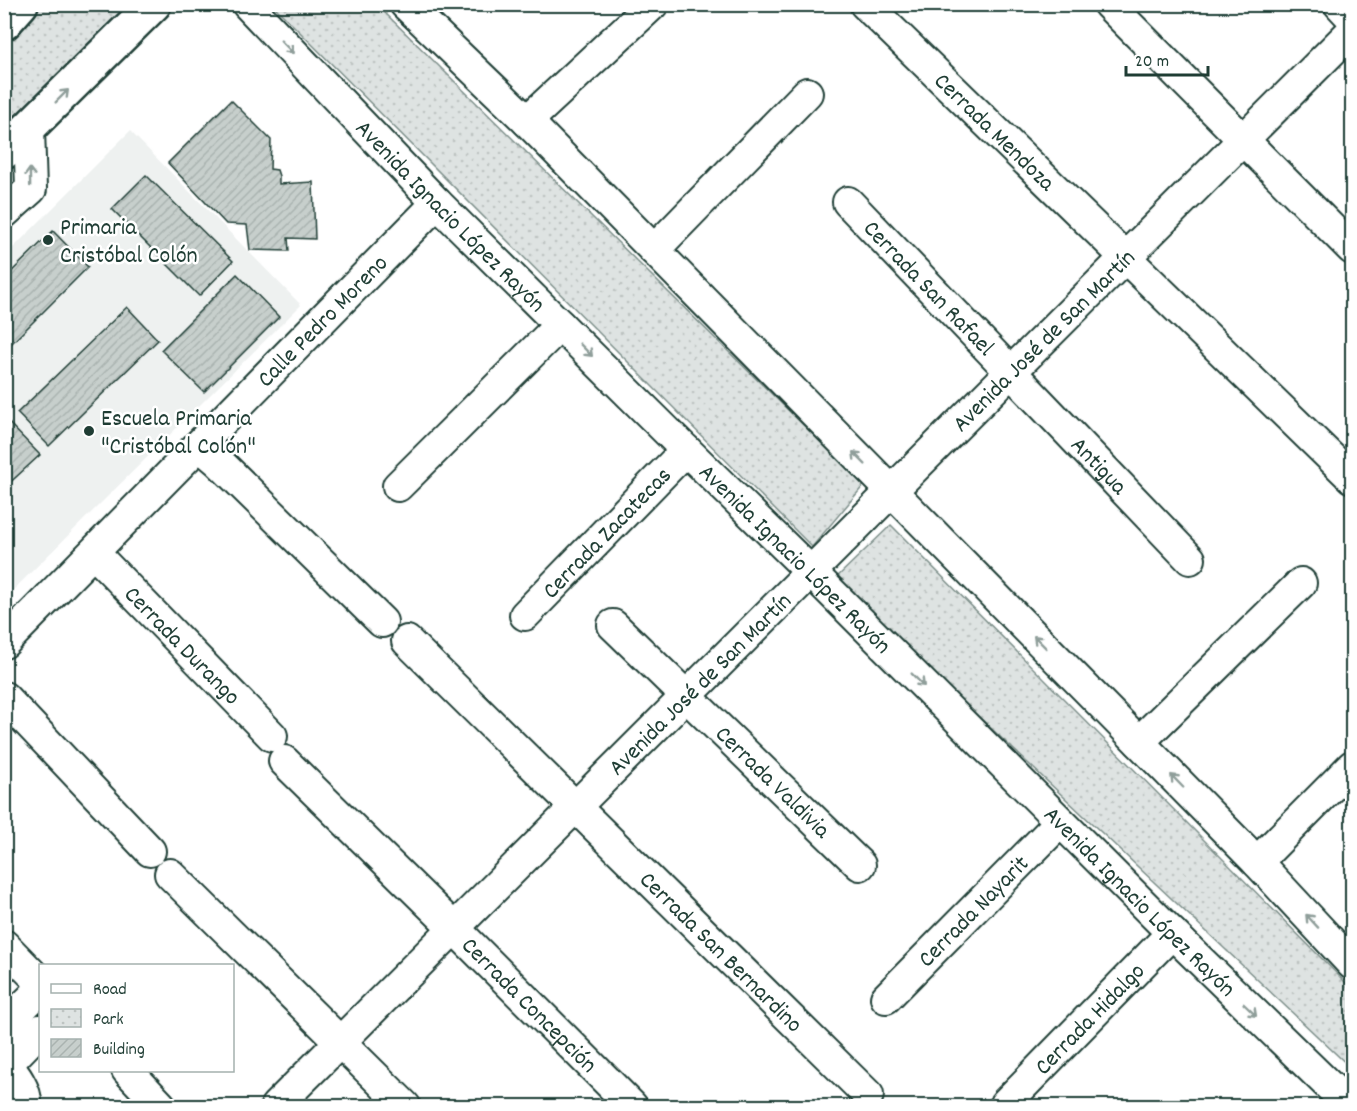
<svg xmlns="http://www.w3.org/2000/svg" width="1357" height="1111" font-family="Dekko,sans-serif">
<defs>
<pattern id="park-dots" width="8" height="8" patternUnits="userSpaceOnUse" patternTransform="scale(1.5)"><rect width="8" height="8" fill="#dee3e2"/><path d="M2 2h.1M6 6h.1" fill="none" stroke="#bec4c2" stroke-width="1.8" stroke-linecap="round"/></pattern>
<pattern id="building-hatch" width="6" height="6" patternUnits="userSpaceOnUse" patternTransform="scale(1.5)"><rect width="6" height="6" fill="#c7cfcc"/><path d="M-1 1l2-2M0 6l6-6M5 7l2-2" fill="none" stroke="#aab3b0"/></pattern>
</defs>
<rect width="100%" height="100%" fill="#fff"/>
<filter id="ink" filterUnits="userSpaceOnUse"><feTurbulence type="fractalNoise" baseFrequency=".0167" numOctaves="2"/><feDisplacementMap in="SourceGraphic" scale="12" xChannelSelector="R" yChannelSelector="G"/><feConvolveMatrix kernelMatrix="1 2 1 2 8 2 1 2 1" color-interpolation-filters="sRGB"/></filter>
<g filter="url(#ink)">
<path fill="#eef1f0" d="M130,131l171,174 -296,293v-342z"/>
<path fill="url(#park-dots)" stroke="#7e908b" stroke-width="1.5" d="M39,5h96l-130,130 -1,-94z
M273,5h104l487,480 -52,62z
M891,525l461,464v80l-518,-489z"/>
<path fill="url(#building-hatch)" stroke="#1f3d34" stroke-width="1.5" d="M231,100l40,40 -1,29 7,1 2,6v8l34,-2 2,57 -27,-1 1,13 -39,-1 -3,-25 -21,-1 -58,-61z
M146,175l87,86 -34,35 -87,-87z
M53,231l35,36 -84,84v-72z
M237,274l42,43 -75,75 -43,-42z
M127,307l31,33 -109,106 -32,-33z
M4,418l36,37 -36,33z"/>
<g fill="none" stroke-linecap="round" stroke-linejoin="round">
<g stroke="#1f3d34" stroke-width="34">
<g id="minor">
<path id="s1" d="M247,4l190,199 249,247 125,122 361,361 178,173"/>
<path d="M405,4l122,117 730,741 95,102"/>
<path id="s2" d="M865,4l487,474"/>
<path d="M1108,4l244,245"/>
<path d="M1339,4l13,14"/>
<path d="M527,121l126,-117"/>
<path id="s3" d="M848,202l342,357"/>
<path d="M4,213l27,-24 -2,-60"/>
<path d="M654,250l153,-157"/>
<path d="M199,445l20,17 163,160"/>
<path d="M398,486l162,-161"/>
<path id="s4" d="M94,553l178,183"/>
<path id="s5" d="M525,615l161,-165"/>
<path id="s6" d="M613,625l247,240"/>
<path id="s7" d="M407,641l461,454"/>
<path id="s8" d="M4,643l433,-440"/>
<path d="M4,697l146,154"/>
<path d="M1139,742l162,-159"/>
<path id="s9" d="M284,761l170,167 178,178"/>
<path d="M1257,862l95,-96"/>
<path d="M170,874l235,232"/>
<path d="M4,945l36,37"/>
<path id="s10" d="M886,998l174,-176"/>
<path d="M4,1025l36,-35"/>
<path d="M4,1061c10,12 24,30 22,45"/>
<path d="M7,1064l33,-34"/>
<path d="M127,1070l34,36"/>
<path id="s11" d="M1005,1104l167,-171"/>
<path id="s12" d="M276,1106l1076,-1075"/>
</g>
</g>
<g stroke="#1f3d34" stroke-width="38">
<path id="major" d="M4,23l17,-19
M4,152l150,-148"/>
</g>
<use href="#minor" stroke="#fff" stroke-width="30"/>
<use href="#major" stroke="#fff" stroke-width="33"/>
</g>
<defs><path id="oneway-shaft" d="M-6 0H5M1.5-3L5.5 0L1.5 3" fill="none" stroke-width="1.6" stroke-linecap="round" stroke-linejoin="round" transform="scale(1.5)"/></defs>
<g stroke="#8f9e9a">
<use href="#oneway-shaft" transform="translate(287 47) rotate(46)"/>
<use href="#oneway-shaft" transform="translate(62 96) rotate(-45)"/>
<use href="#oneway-shaft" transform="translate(30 177) rotate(-91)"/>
<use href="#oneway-shaft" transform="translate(586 350) rotate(45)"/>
<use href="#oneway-shaft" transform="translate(859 458) rotate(-135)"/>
<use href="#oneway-shaft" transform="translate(1040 642) rotate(-135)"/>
<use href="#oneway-shaft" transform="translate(918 680) rotate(45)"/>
<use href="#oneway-shaft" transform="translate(1177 781) rotate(-134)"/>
<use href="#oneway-shaft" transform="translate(1312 921) rotate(-133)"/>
<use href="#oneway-shaft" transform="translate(1250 1010) rotate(44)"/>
</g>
</g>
<g fill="#1f3d34" stroke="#fff" stroke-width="2">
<circle cx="48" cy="240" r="6"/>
<circle cx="89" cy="431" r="6"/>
</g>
<g text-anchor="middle" stroke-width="5" stroke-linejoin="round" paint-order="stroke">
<g font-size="24" fill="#1f3d34" stroke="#fff">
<text dy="8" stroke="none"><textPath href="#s2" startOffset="182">Cerrada Mendoza</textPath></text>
<text dy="8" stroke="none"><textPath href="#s1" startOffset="294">Avenida Ignacio López Rayón</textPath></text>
<text dy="8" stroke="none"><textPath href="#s3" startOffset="118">Cerrada San Rafael</textPath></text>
<text dy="8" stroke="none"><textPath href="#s8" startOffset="453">Calle Pedro Moreno</textPath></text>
<text dy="8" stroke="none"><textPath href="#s12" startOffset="1084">Avenida José de San Martín</textPath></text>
<text dy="8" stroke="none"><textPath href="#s3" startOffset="364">Antigua</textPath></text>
<text dy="8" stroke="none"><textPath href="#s5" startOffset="116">Cerrada Zacatecas</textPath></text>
<text dy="8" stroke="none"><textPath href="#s1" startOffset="780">Avenida Ignacio López Rayón</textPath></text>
<text dy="8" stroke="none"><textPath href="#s4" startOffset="128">Cerrada Durango</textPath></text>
<text dy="8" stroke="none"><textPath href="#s12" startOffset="598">Avenida José de San Martín</textPath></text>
<text dy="8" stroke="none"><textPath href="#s6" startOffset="224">Cerrada Valdivia</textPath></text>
<text dy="8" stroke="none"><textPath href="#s1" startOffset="1266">Avenida Ignacio López Rayón</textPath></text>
<text dy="8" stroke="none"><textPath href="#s10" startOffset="123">Cerrada Nayarit</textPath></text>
<text dy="8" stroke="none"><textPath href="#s7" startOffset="442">Cerrada San Bernardino</textPath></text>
<text dy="8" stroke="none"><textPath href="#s9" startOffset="346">Cerrada Concepción</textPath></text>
<text dy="8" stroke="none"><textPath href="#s11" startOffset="120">Cerrada Hidalgo</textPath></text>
</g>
<g font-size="24" fill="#1f3d34" stroke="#fff" text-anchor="start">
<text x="60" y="234">Primaria<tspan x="60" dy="28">Cristóbal Colón</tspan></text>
<text x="101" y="425">Escuela Primaria<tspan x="101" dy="28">"Cristóbal Colón"</tspan></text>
</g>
</g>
<rect width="1357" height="1111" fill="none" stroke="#fff" stroke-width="24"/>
<rect x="12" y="12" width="1333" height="1087" fill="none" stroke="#1f3d34" stroke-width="2" filter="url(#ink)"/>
<rect x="39" y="964" width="195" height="108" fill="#ffffff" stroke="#a5b1ae" stroke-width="1.5"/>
<rect x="51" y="984" width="30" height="9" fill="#ffffff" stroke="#a5b1ae" stroke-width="1.5"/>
<text x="93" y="994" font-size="18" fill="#1f3d34">Road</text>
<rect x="51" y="1009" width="30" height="18" fill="url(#park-dots)" stroke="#a5b1ae" stroke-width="1.5"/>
<text x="93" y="1024" font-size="18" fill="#1f3d34">Park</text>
<rect x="51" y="1039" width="30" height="18" fill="url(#building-hatch)" stroke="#a5b1ae" stroke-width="1.5"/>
<text x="93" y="1054" font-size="18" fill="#1f3d34">Building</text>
<path d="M1126 66v9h82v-9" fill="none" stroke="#1f3d34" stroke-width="3"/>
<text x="1135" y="66" font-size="18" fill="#1f3d34" stroke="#ffffff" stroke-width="4.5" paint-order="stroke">20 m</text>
</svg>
